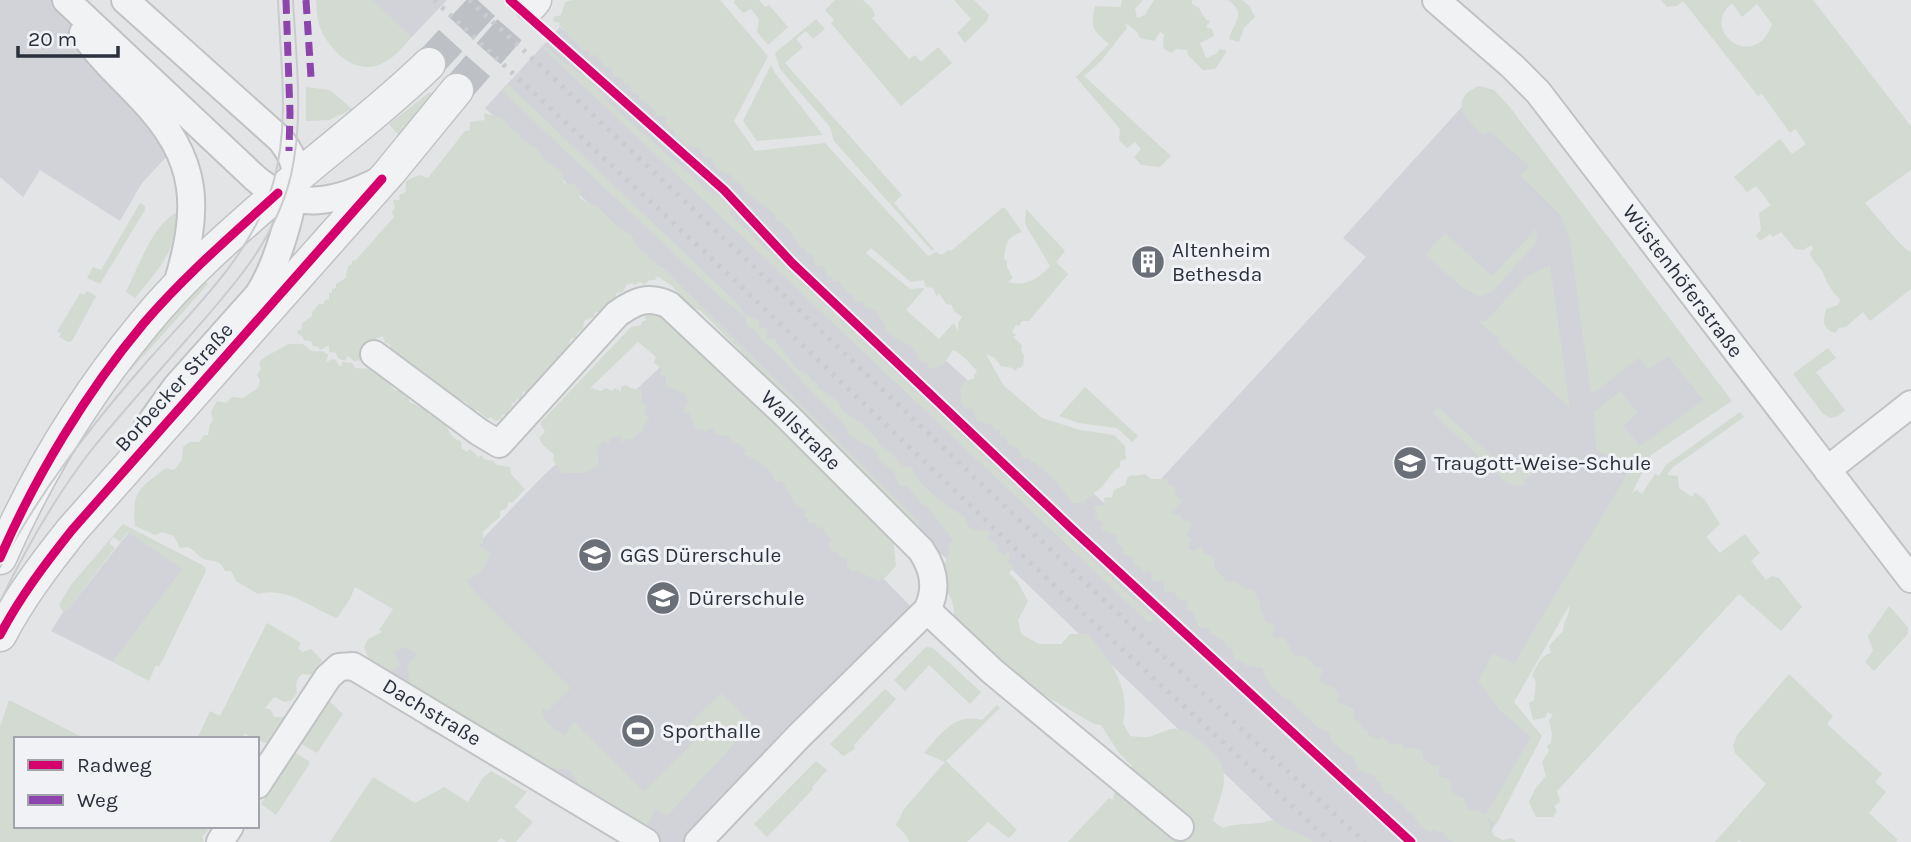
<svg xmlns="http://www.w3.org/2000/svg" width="1911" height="842" font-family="Karla,sans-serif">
<rect width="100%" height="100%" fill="#e2e4e6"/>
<path fill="#d1d3d9" d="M0,0h66l132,123 -56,60 -22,38 -80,-51 -17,27 -23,-20z
M362,0h85l-41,43z
M560,27l55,40 170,149 338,304 243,-263 -23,-19 125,-138 52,47 199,255 -70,51 -143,248 33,34 -53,107h-190l-320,-307 -28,26 -293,-297 -170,-156z
M669,359l251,257 -220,226h-54l-284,-172 50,-58 129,-134z
M129,532l54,37 -70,93 -62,-31 12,-19 5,-3z"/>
<path fill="#d2dad2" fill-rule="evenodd" d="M316,0h57l38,37c-7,9 -17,21 -28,26 -25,13 -50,-9 -61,-31 -5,-10 -5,-21 -6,-32z
M573,0h147l48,56 -34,65 21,30 70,-8 103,113 8,-4 6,3 6,-5 3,1 51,-43h3l17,24c-16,5 -16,12 -18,27l3,2v6l6,11 -5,4c16,5 31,-3 42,-16l-25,-42 1,-15 39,42 -9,11 12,12 -39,47h-7l-3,5 -3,-1 -4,7 4,3 -3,2 9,8 -1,5 3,5 -1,10 -3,3 -2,-1 -3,4 -3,-3 -11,-2 -6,-8 -9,-4 18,32 38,32 38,12 34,5 11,11 1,13 -6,2v6c-11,5 -13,19 -25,25l-1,3 -8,4 -2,4h-12c-3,-6 -22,-30 -28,-32l-1,-4h-5l-2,-4 -5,-1 -1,-3 -10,-2 1,-3 -4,-6 -9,-3 -2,-8 -7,-2 1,-4 -6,-2 -1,-4 -16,-4 -4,-12 -9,-1 -4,-7 2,-7 -3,-3 5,-9 11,-4 -1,-3 3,-4c-7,-8 -15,-17 -24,-21l-10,15 -13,4 -4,-7 -7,-1 -4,-11 -6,-5 -16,-8 -8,-7 -1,-6 -9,-14 -10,-3 -2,-5 -9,-1 -1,-6 -6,-3 -9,-11h-5l-1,-4h-4l-5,-11 -8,-1 -3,-11 -6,-1 -3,-6 -3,1c-6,-12 -14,-25 -25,-29v-4l-31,-25 -1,-4 -7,-5 -3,1 -2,-7 -12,-4 -9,-14h-6l-5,-9 -14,-3 -3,-5 -5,-1 -3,-9 -4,-1 -4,-5 -1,-8h-9l-2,-7 -15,-11 -1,-4h-5l-3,-9 -6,-1 -1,-5 -10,-3v-4l-4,-5h-4l-3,-6 -5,-2 2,-4 -9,1 -1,-5 -8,-2c-3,-8 -13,-10 -18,-21l-4,-2 1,-3 -7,-2 1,-4 7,-2 4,-13zM871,248l40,34 13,-2 2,7 7,1 3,7 2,1 1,-3 7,11 6,1 2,6 8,6 -4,6v8l-4,-8 -15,16 -33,-29 19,-22 -15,1 -44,-36z
M735,0h24l6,7 4,-2 19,22 -20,18 -11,-13 2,-13 -8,-10 -8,4 -9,-10z
M835,0h28l9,8 3,8 -3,2 37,41 6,-4 6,7 17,-15 14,16 -51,43 -70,-83 3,-3 -9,-10z
M954,0h20l15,15 -2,6 -22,22 -8,-10 14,-14z
M1122,0h21l-8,9 2,9 8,-3 9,-15h38v4l7,4 7,12 4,1 -4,6 6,2 2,7 -14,7 6,15 10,-4 4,-5 7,2 -12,18 -12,1 -15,-15 -1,-5 -11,-1 -5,4 -8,-5 1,-14 -4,-2 -6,9 -14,-3 -3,-6 -10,-8 -2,1 2,3 -26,33 -17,15 87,80 -11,11 -19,-2 -7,-8 7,-8 -6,-7 -8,6 -8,-8 1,-11 -44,-52 33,-33c-18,-15 -18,-16 -14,-38l26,1z
M1228,0h14l8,7 5,10 -11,11 -5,14 -10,-3c4,-17 19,-25 -1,-39z
M1661,0h152l98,126v44l-46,33c9,10 37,46 46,49v37l-41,32 -7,-9 -17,15 -7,1 -4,5c-13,-4 -12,-13 -9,-24l12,-4 2,-6c-8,-7 -13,-16 -17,-26 -3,-8 -11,-10 -13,-20l3,-5 -2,-3 -8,5 -8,-1 -14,-17 -8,5 -3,-3 -10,7 -4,-6 5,-5 -2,-17 12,-8 -15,-19 -9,6 -13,-15 46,-38 12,15 14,-10 -11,-15 -5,4 -28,-39 -4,2 -75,-95 -6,5 -10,1zM1732,3l10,14 15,-13 15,20c-16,49 -74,7 -40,-21z
M816,19l9,10 -12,10 -7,-8 -10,8 7,8 -18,16 117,132 -8,8 40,46 -2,2 -98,-110 -4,-14 -50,-58 -5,-16z
M543,45l31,25 14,7 18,23 107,95c13,3 15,9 19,21l424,404 -8,2 -607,-576z
M771,65l4,8 48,62 -66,6 -14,-20z
M508,84l231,221 4,8 16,8v5l9,4 -2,9h8l24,31 11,4 2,6 6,3 1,5c8,5 15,9 21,15l4,8 21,14 13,14 3,6 12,8 10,13 10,2c2,3 2,7 5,10 8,11 36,33 48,39l4,12 3,-1 4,3 9,-2 6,5 -4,4 11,7 -2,4 9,6 4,-4 1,8 -4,1 8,7 -5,6 8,8 11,20 -10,19 3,14 18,10h22l9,-10h18c22,26 43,53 35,89l7,13c5,0 12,2 17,1 10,-1 21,-10 31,-8 10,2 17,8 24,14 34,26 21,44 11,78l10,7c17,-6 33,-2 50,-8 14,12 31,12 40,22h-245l41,-44 4,2 2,-10 17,-24 -13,-13 -18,-28 -7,-1 -55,-32 -34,-30 -52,-26c0,-10 3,-26 -1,-35 -2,-7 -8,-11 -10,-20 -2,-14 9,-24 7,-38l4,-2c-7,-12 -17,-22 -25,-34 -8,-2 -14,-14 -20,-20l-9,-2 -5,-13 -15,-12 -5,-11 -25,-14c-4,-16 -31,-35 -41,-47 -12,-13 -23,-27 -36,-39 -6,-5 -14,-11 -17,-19l-7,-3 -3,-10 -24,-19 -219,-207z
M1479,86l15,4 15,16 223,295 -81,54 -19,38 5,-3 5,4 13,-20 4,2 7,-11 74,-53 4,5 -72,51 -5,7 11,1 1,12 13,9 3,-5 10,8 15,24 -14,13 14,16 25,-19 15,19 -9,8 15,19 6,-4 7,2 23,29 -21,24 -42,-37 -182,197 3,11 -6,4 3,5 -4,6h-17l-7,-15 6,-13 11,-13 -4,-14 7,-11 -2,-5 4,-3 1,-10 -3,-12 4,-6 -6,-3 -1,5 -13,3 -4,-17 5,-3 2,-18 -4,-7c5,-9 8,-19 19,-22l-2,-7 14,-15c0,-9 8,-18 6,-25l-55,96 28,34 -46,89 -9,-8 7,19 9,4 9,-2 4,4h-62l-8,-4 -4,-7 -4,1 -5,-2 -2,2c-10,-3 -14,-9 -18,-18l-6,-3 -5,-8 -8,-4 -1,-5h-6l-6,-5v-7h-4l-1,-6 -18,-6 -5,-13 -11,-6 -3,-5 -6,-1 -4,-13 -8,-4 -2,1c-6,-8 -24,-20 -28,-29 -12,-3 -28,-20 -28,-32l-17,-2 -2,-4 -10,-3 -2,-9 -6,-4 -2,-5 -15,-9 1,-3 -12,-3 -4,-14 -7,-2v-9l-9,-2 -4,-7h-10v-10l-2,-2 -7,2 -4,-3v-7l-5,-2 -1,4 -4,-3v-4l-6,-1 -2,-4 1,-4 -13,-5 2,-5 -7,-6 2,-6 -17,-6 2,-7 -9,-6 3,-4 -3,-5 1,-2 10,-1 -1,-7 8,-1 2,-7 11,-5 3,-8 4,-2 3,1 10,-2 6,5h17l-1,5 9,4 -1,6 8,7 -12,11 4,3 4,-1 4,6 6,1 3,4 -6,10 6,4 -4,10 6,2 7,-5 3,3 -1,4 9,3 3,4c-3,7 4,14 10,18v2l6,3 4,-2 8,7 11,2 4,7 -1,3h4l-2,7 7,15 6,2 3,3 -3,7 2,4h11l9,17 13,2 8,10 8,1 -4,13 15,7 5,6 -2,8 17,7v10l5,3 5,8h3l1,5 10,4 4,-3 8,8h12l2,5 13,-1 5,3 1,7 10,8 7,-1 -2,11 11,3 3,5 -1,7 4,4 9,3 3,11 12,2 7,3 45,-77 -31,-27 -22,-29 15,-28 21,11 116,-195 -34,-20 -2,-37 26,-21 18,22 -15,13 17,20 63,-46 -35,-44 -20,14 -9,-12 -48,37 -21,-154 -9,-25 -41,-41 9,-9 -40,-35 -6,4c-17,-14 -36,-36 -4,-49z
M306,87l24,3 22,19 -23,11 -23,1z
M430,92l4,3 -35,41 -10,-12z
M484,113l18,5 9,11 8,4 1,5 19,12c2,11 15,16 23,22l2,11 11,1 3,6 3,1 -2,4 2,4 16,7 20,20 9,7h4l11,19h5l5,9 5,1v4l6,1 255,253 9,20 -225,-229 -12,-5 -17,-20 -15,-10 -2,4h-6l-4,4 -6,-2 -4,3 -4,-2 -3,2v-2l-6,9 -6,1v9l-10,3 -4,6 -8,2 1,3 -11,5 -1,8 -6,4 -1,5h-5l-2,5 3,3 -41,49 -8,-4 -2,8h-4l-2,4h-4l2,3 -5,4 1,4 -7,1 -1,4 -6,2 -4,-4 -4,2 -10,-9 -4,2 -7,-10 -15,-6 -10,-8 -5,1 -31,-29h-6l-3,-8 -6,-2v-6l-5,-1 -2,-7 -13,5 -7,19 -9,1 -6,-5 -3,5 -7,-3 -2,-5 -7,-1v-7l-9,5 -1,-3 -6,-1 -2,-5 -7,-1 -1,-3 -6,-4v-2l5,-2v-6l10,-7v-4l7,-8h5v-3l5,-2v-6h3v-4l4,-1v-4l10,-6 2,-12 4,-2v-3l4,-1 38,-43 -2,-5 3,-4 -2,-8h7l-1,-5 7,-3v-11l13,-6 9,3 37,-47 5,-1v-8l15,-2z
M140,203l5,3v4l-45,74 -13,-6 6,-11 8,3z
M178,212c-2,40 -19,57 -43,86l-9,-6c12,-24 27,-69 52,-80z
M1536,229l1,13 -44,49 -12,6 -17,-8 -39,-35 20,-21 47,43z
M1550,265l20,143 -73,-66 2,-3 -21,-18h8l41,-45z
M203,280l5,4 -78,87 2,-12z
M87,291l9,5 -24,45 -4,1 -9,-5 2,-4 -4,-1 23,-39 4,2z
M662,309l231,229 3,28 -14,15c-11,-1 -20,-11 -31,-10l-4,-5v-8l-8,-1 -2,-6 -5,1 -4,-9 5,-4 -6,-3 -5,-10 -3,4 -5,-7h-6l1,-5 -5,-1 2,-7 -9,-4 -15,-25 -7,1c-4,-16 -20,-21 -32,-29l4,-3 -10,-7 -3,1 -4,-8 -13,-1 -5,-7 -7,4 -4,-3h-6l-5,-16h-6l-1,-2 5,-9 -3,-8 -19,-8v-9l-6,-4 2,-4 -8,-6 2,-6 -18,-15 -48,46 11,3 5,-3 6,3 3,-3 6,4v-5l5,-2 4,3 12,2v13l5,2 -3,9 6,4 -7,9 1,3 -8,5 -2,4h-8l-1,3h-3l-1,-6 -10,2 -2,5 -6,-1 -6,6 2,16 -13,9h-24l-9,-13 1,-5 -12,-11 -3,-6 6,-6 -5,-9 91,-96 10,-2 1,-3 5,-2 -3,-3 2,-1z
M288,344h15c10,8 7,8 20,7l5,4 -2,7 7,-3 3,1 2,5 4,1v-4l10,1 3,5 18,1 4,5 5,-1 12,17 6,1 5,5h4v6l21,9 -2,4 9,1 3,5 5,2c4,8 6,16 16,18l1,8 5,3 3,-3 8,8 4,-2 2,4 9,2 4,4 13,2 1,7 14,15 -12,13h-5l-1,6 -7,3v6c-7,6 -11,9 -17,15v12h-5l13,10 -9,17 -15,10 8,11 96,96 -23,23 -6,-3c1,15 12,20 23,28l9,-15 70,70 55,-54 -11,-12 33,-32 32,31 -86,92 -13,-7 -2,10 -5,6 -5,-1 -2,-4c-12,0 -33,1 -42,9l-14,-12 3,-15 9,-10 -17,-6 -9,-16 -16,-2 -9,7 -84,-37 -19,-2 -16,-7 -12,-15 -7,-48 10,-12 -12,-7 -11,5 6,14 -10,6 -20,-10 -6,-15 4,-8 14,-7 -3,-2 14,-21 -38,-22 -5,12 -13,19c-27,-10 -49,-32 -79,-24l-22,-13 -5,-10h-6c-5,-12 -11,-9 -21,-12 -5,-2 -10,-9 -16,-12l-8,1 -6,-12 -12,-4 -7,3 -20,-9c-3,-36 4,-37 31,-58l8,2 8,-10 1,-13 7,-5h9l5,-7h4l2,-11 3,-4 -2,-8 6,-11 9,2 6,-6 11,1 15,-10 2,-8 -3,-5 4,-6 -2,-6c9,-11 19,-11 29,-19z
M1828,348l8,10 -20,14 29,38 -7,6 -7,2 -8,-4 -30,-40z
M1085,387l53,49 -6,6 -15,-14 -38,-5 -20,-7z
M1438,407l75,68 21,-21 10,8 -20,19 1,4 -11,1 -7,-3 -74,-70z
M123,524l81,42 2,5 -47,96 -3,-2 -7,16 -36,-19 69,-93 -54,-37 -8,10 -7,-5 -4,6 6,5 -47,61 -5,3 -4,-7 12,-20z
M1889,606l19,21v7l-34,37 -9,-9 8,-11 -5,-15z
M267,623l34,20 -3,5 4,4 9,-3 11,11 -7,15 -13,-1c-7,6 -6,11 -5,19l-6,7 -6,2 -11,-5 -9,11 6,2 3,7h9l6,2 -11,20h-7l-5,4 -15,-5 -6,-5 -3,6h-45l13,-28 10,5z
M926,647l7,1 48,44 -11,12 -41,-39 -24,26 -11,-11z
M1789,674l44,42 -6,8 55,50 -7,8 11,10 -17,21 29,27 -2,2h-154l-3,-2 -2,2h-22l51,-58 -31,-31 -2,-7 4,-11z
M885,689l11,10 -42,46 1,4 -12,7 -13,-12z
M9,700l77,39h-70v87h190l2,5 -6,5 2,6h-204v-115z
M325,701h4l14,13 -26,39 -19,-11z
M997,705l3,3 -54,53 71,69 -8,8 -21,-16 -21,20h-58l-3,-7 -10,-10 8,-16 41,-47 -21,-9c17,-19 30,-40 58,-33z
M294,752l16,10 -1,3 -33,50 -15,-11 5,-8 -5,-2z
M816,761l11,9 -15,17 1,2 -46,48 -13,-13z
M491,771l36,21 -13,15 19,15 -17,20h-9l-6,-4 -4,4h-167l43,-65 42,26 29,-16 24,15 14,-23z"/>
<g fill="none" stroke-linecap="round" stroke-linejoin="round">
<path stroke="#bdc0c4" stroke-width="32" stroke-dasharray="32 16" stroke-linecap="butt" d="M429,64l59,-64
M457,90l74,-85"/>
<g stroke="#c0c2c4" stroke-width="30">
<path id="minor" d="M66,0l189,178c41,35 83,24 127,1
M125,0l156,140c6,8 13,18 14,29 2,33 -19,99 -37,126l-82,92 -29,41
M1436,0l76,66 26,26 373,487
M83,33c16,24 37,43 57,64 61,63 60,112 36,191
M374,354l105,78 20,12 118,-130c18,-13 31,-19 52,-9l117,110 135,135c13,19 17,39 6,60l65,61 188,156
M1827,470l84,-66
M257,785l71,-108 11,-10 14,-1 293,176
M220,842l10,-16
M698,842l101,-106 128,-126"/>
</g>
<g stroke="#c0c2c4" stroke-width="35">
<path id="tertiary" d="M531,5l4,-5
M0,558c36,-82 86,-164 144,-234 38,-47 86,-89 132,-129 51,-45 105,-84 153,-131
M0,635c20,-38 45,-71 72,-105l317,-357 68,-83"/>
</g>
<use href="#minor" stroke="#f1f2f3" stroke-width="26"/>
<use href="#tertiary" stroke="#f1f2f3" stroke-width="32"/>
<path stroke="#cacbce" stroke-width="2" d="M0,567c39,-74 89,-139 144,-202 50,-57 109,-110 130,-185 16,-59 6,-121 4,-180
M0,602c26,-54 56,-107 93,-154 30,-37 63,-73 94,-109 44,-50 88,-97 104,-164 13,-57 5,-117 2,-175"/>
<path stroke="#cacbce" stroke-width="5" stroke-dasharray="3.5 7" stroke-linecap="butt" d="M434,0l291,271 357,341 249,230
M469,0c302,277 592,567 896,842"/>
<path stroke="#8e44ad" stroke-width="7" stroke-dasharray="14 7" stroke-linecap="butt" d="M286,0l4,113 -1,38
M306,0l5,77"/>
<g stroke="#f0f2f5" stroke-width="13">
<path id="cycleway" d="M510,0l214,190 68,73 279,265 340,314
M0,558c35,-81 87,-167 144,-235 40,-47 88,-88 134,-130
M0,635c20,-38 45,-71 72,-105l310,-351"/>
</g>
<use href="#cycleway" stroke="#d6006c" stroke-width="9"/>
</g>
<defs>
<g id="building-disc" transform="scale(1.75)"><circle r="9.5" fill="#6b6f78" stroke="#f0f2f5"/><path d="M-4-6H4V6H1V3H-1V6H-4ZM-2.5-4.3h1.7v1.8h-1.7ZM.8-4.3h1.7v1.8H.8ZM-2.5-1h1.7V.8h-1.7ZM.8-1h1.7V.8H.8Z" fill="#fff"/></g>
<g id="school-disc" transform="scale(1.75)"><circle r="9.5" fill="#6b6f78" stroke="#f0f2f5"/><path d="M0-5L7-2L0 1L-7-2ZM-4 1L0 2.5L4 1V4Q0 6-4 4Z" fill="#fff"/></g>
<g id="stadium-disc" transform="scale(1.75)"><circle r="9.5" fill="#6b6f78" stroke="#f0f2f5"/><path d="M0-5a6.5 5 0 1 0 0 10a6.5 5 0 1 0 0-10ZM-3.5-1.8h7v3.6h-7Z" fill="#fff"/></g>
</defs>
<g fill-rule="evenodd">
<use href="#building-disc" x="1148" y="262"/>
<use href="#school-disc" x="1410" y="463"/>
<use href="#school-disc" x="595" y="555"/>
<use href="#school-disc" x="663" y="598"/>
<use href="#stadium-disc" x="638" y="731"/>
</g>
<g text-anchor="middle" stroke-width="6" stroke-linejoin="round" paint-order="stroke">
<g font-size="21" fill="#2b303d" stroke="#f0f2f5" text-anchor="start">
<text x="1172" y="257">Altenheim<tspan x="1172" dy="24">Bethesda</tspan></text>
<text x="1434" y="470">Traugott-Weise-Schule</text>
<text x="620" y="562">GGS Dürerschule</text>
<text x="688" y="605">Dürerschule</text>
<text x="662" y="738">Sporthalle</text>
</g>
<g font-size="21" fill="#2b303d" stroke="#f0f2f5">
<text transform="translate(1683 281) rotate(53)" y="7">Wüstenhöferstraße</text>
<text transform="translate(174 387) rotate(-48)" y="7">Borbecker Straße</text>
<text transform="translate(801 430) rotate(45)" y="7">Wallstraße</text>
<text transform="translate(432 712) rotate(31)" y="7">Dachstraße</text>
</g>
</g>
<rect x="14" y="737" width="245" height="91" fill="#f0f2f5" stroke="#a1a4ab" stroke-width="2"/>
<rect x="28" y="760" width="35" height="10" fill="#d6006c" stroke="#a1a4ab" stroke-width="2"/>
<text x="77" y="772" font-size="21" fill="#2b303d">Radweg</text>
<rect x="28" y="795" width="35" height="10" fill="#8e44ad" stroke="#a1a4ab" stroke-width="2"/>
<text x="77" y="807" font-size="21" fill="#2b303d">Weg</text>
<path d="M18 46v10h100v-10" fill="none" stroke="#2b303d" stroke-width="3.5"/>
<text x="28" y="46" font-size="21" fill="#2b303d" stroke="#f0f2f5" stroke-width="5" paint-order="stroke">20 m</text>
</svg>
